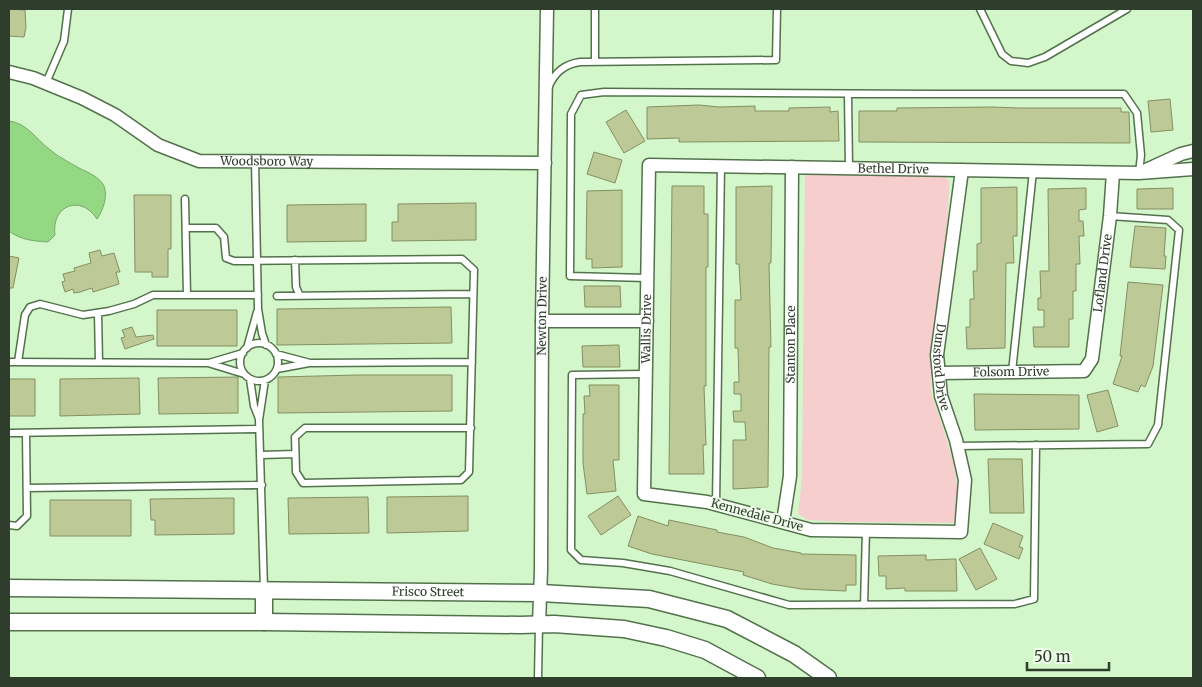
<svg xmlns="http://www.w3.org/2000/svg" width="1202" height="687" font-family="Merriweather,serif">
<rect width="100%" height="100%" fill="#d3f7cb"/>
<path fill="#f5cecd" d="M805,174l138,1 6,6c0,70 -20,139 -18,209 1,9 6,20 9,29 10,33 25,69 13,104l-110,-1 -35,-2 -10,-6 4,-36z"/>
<path fill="#94d883" stroke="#76aa69" d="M9,121c18,2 27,18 40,28 9,8 20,13 30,19 8,4 21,9 25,18 4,10 -1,25 -7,33 -16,-25 -46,-14 -42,16l-7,7c-15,-1 -27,-2 -39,-11z"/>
<path fill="#bdca98" stroke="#848f5f" d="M9,9l16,1 1,17 -2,10 -15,-1z
M1170,99l3,31 -22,2 -3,-31z
M699,105l20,2 36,-1v5h34v-3l41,-1v5l8,-1 1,30 -160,1v-4l-32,1v-32z
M992,107l27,1h102v4h8l1,31 -271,-1v-31h38v-3z
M626,110l19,31 -21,12 -18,-31z
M594,152l28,8 -7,23 -28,-9z
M672,186h32v28h4v53h-2v119h-2l2,59h-3l1,29h-35z
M772,186l-1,77h-2l2,84h-2l-1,140 -35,2v-49h13l-1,-18h-11l-1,-11h8v-17h-7v-12h5l-1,-34h-3v-48h6l-2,-36h-3v-77z
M1017,187v49h-4l1,27h-8l-1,85 -38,1 -1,-22h4v-28h4l-1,-28h4v-27l4,-1v-55z
M1086,188v21l-7,1v11h4l1,15h-5l1,28h-4v27h-3v28h-4v28h-35l-1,-20h11v-17h-6v-12h3l-1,-27h9l-1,-82z
M1173,188v21h-36v-20z
M622,190v77l-30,1v-9h-6l1,-68z
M134,195h37v54h-3v28h-16v-5h-17z
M476,203v37l-84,1v-19h6v-18z
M366,204v37l-79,1v-37z
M1135,226l31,2 -2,28h2l-1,13 -35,-2z
M100,250l2,6 12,-3 6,19h-4l3,12 -26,8 -1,-4 -12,4 -6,1 -1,-4 -8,3 -3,-10 3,-1 -2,-7 12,-3 -1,-3 17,-5 -2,-10z
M9,256l10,2 -6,30h-4z
M1128,282l35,3 -10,81 -8,21 -4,-2 -3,7 -25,-8 9,-28h-2z
M584,286h36l1,21h-36z
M451,307l1,36 -175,2v-36z
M157,310h80v36h-80z
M132,327l4,10 17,-2 1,4 -29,10 -4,-11 4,-1 -3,-7z
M619,345l1,22h-37l-1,-21z
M357,375h95v36l-174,2v-36z
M238,377v36l-79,1 -1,-36z
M139,378l1,36 -80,2v-37z
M9,379h26v37h-26z
M589,385h30v75h-6l3,31 -29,3 -4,-31v-49h2l-1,-18h6z
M1108,390l10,36 -21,6 -10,-37z
M974,394l105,1v34l-104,1z
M988,459h34l2,54h-34z
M468,496v35l-81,2v-36z
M618,496l13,19 -30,20 -13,-19z
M368,497l1,36 -80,1 -1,-36z
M234,498v36l-79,1v-15h-4l-1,-21z
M50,500h81v36h-81z
M638,516l30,10 1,-6 48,10v2l27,5 29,11 28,5v1l55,1v30h-10v6l-45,-2 -29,-5 -29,-9 1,-3 -92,-18 -24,-8z
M993,523l30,13 -4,11 4,1 -4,11 -35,-15z
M980,548l17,31 -21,11 -17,-31z
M926,555v5l30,-1 1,32h-52v-3l-19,1v-13h-7l-1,-20z"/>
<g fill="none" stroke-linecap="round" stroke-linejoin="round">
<g stroke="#53724c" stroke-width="9">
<path id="service" d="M980,9l22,45 9,7 17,2 17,-6 82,-48
M595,61v-52
M46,83l18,-42 4,-32
M549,86c6,-14 16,-22 31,-24l196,-2 1,-51
M848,94l1,74
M255,161l3,148 4,24 4,12
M185,199l2,96
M186,228h30l8,9 2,21 8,3 228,-2 12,11 -5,202 -8,8 -158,3 -7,-11 -1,-35 10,-9h166
M295,260l1,27 4,9
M647,278l-77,-2 1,-162 10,-19 23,-3 331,2h189l13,19 4,42 -2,18
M277,296l196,-2
M98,313l1,49
M240 362a19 19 0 1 1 38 0a19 19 0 1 1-38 0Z
M247,348l10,-36
M276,354l34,9 162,-1
M9,362l199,1 36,11
M18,362l7,-47 5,-8 10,-3 43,11 26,-4 25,-7 19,-9h105
M209,363l34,-10
M277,369l32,-6
M1012,372l21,-201
M645,374l-73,1 -1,175 10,10 42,3 47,8 119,34 226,-1 19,-5 2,-154
M250,379l4,27 5,13
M9,433l250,-4
M957,446l191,-2 10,-19 21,-195 -11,-10 -58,-4
M261,455l34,-1
M27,488l235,-3
M716,504l5,-338
M9,525l8,1 10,-10 -1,-83
M264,589l-5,-169 6,-40
M864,605l2,-75
M538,678l1,-53"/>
</g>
<g stroke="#53724c" stroke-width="15">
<g id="minor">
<path id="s1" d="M9,72l24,6 49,20 33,17 43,30 41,16 346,2"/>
<path id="s2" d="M962,170l-25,185 4,41 15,44 9,40 -4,52 -150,-2 -104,-28 -63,-8 5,-329 490,8 54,-4"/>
<path d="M1146,170l35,-16 12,-3"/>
<path d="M542,321h105"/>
<path id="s3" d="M939,373l145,-2 8,-12 18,-143 3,-43"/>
<path id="s4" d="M783,522l7,-46 2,-309"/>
<path id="s5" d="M539,624l2,-54 1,-249 5,-312"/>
</g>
</g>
<g stroke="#53724c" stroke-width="19">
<g id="tertiary">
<path id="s6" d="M9,588l531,5 109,6 78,20 67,35 34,24"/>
<path d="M264,591v31"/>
<path d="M9,622h255l256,3 34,-1 70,5 42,9 39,12 52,28"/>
</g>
</g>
<use href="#service" stroke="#fff" stroke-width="6"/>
<use href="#minor" stroke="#fff" stroke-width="12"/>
<use href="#tertiary" stroke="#fff" stroke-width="16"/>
</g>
<g text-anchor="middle" stroke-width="4" stroke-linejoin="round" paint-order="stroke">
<g font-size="12" fill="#2f3d2c" stroke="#effdeb">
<text dy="4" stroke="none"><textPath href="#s1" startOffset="279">Woodsboro Way</textPath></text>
<text dy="4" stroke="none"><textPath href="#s2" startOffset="1262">Bethel Drive</textPath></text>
<text dy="4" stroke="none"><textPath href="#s3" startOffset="246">Lofland Drive</textPath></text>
<text dy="4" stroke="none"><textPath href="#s5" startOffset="308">Newton Drive</textPath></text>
<text dy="4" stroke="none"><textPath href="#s2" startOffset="854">Wallis Drive</textPath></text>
<text dy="4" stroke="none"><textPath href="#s4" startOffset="178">Stanton Place</textPath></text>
<text dy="4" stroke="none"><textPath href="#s2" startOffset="199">Dunsford Drive</textPath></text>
<text dy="4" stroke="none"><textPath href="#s3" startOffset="72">Folsom Drive</textPath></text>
<text transform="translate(757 515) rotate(15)" y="4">Kennedale Drive</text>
<text dy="4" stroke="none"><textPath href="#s6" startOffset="419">Frisco Street</textPath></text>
</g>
</g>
<rect width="1202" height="687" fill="none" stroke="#2f3d2c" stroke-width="20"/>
<path d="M1027 662v8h82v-8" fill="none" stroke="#2f3d2c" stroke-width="2.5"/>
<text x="1034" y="662" font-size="15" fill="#2f3d2c" stroke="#effdeb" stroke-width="4" paint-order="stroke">50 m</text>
</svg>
